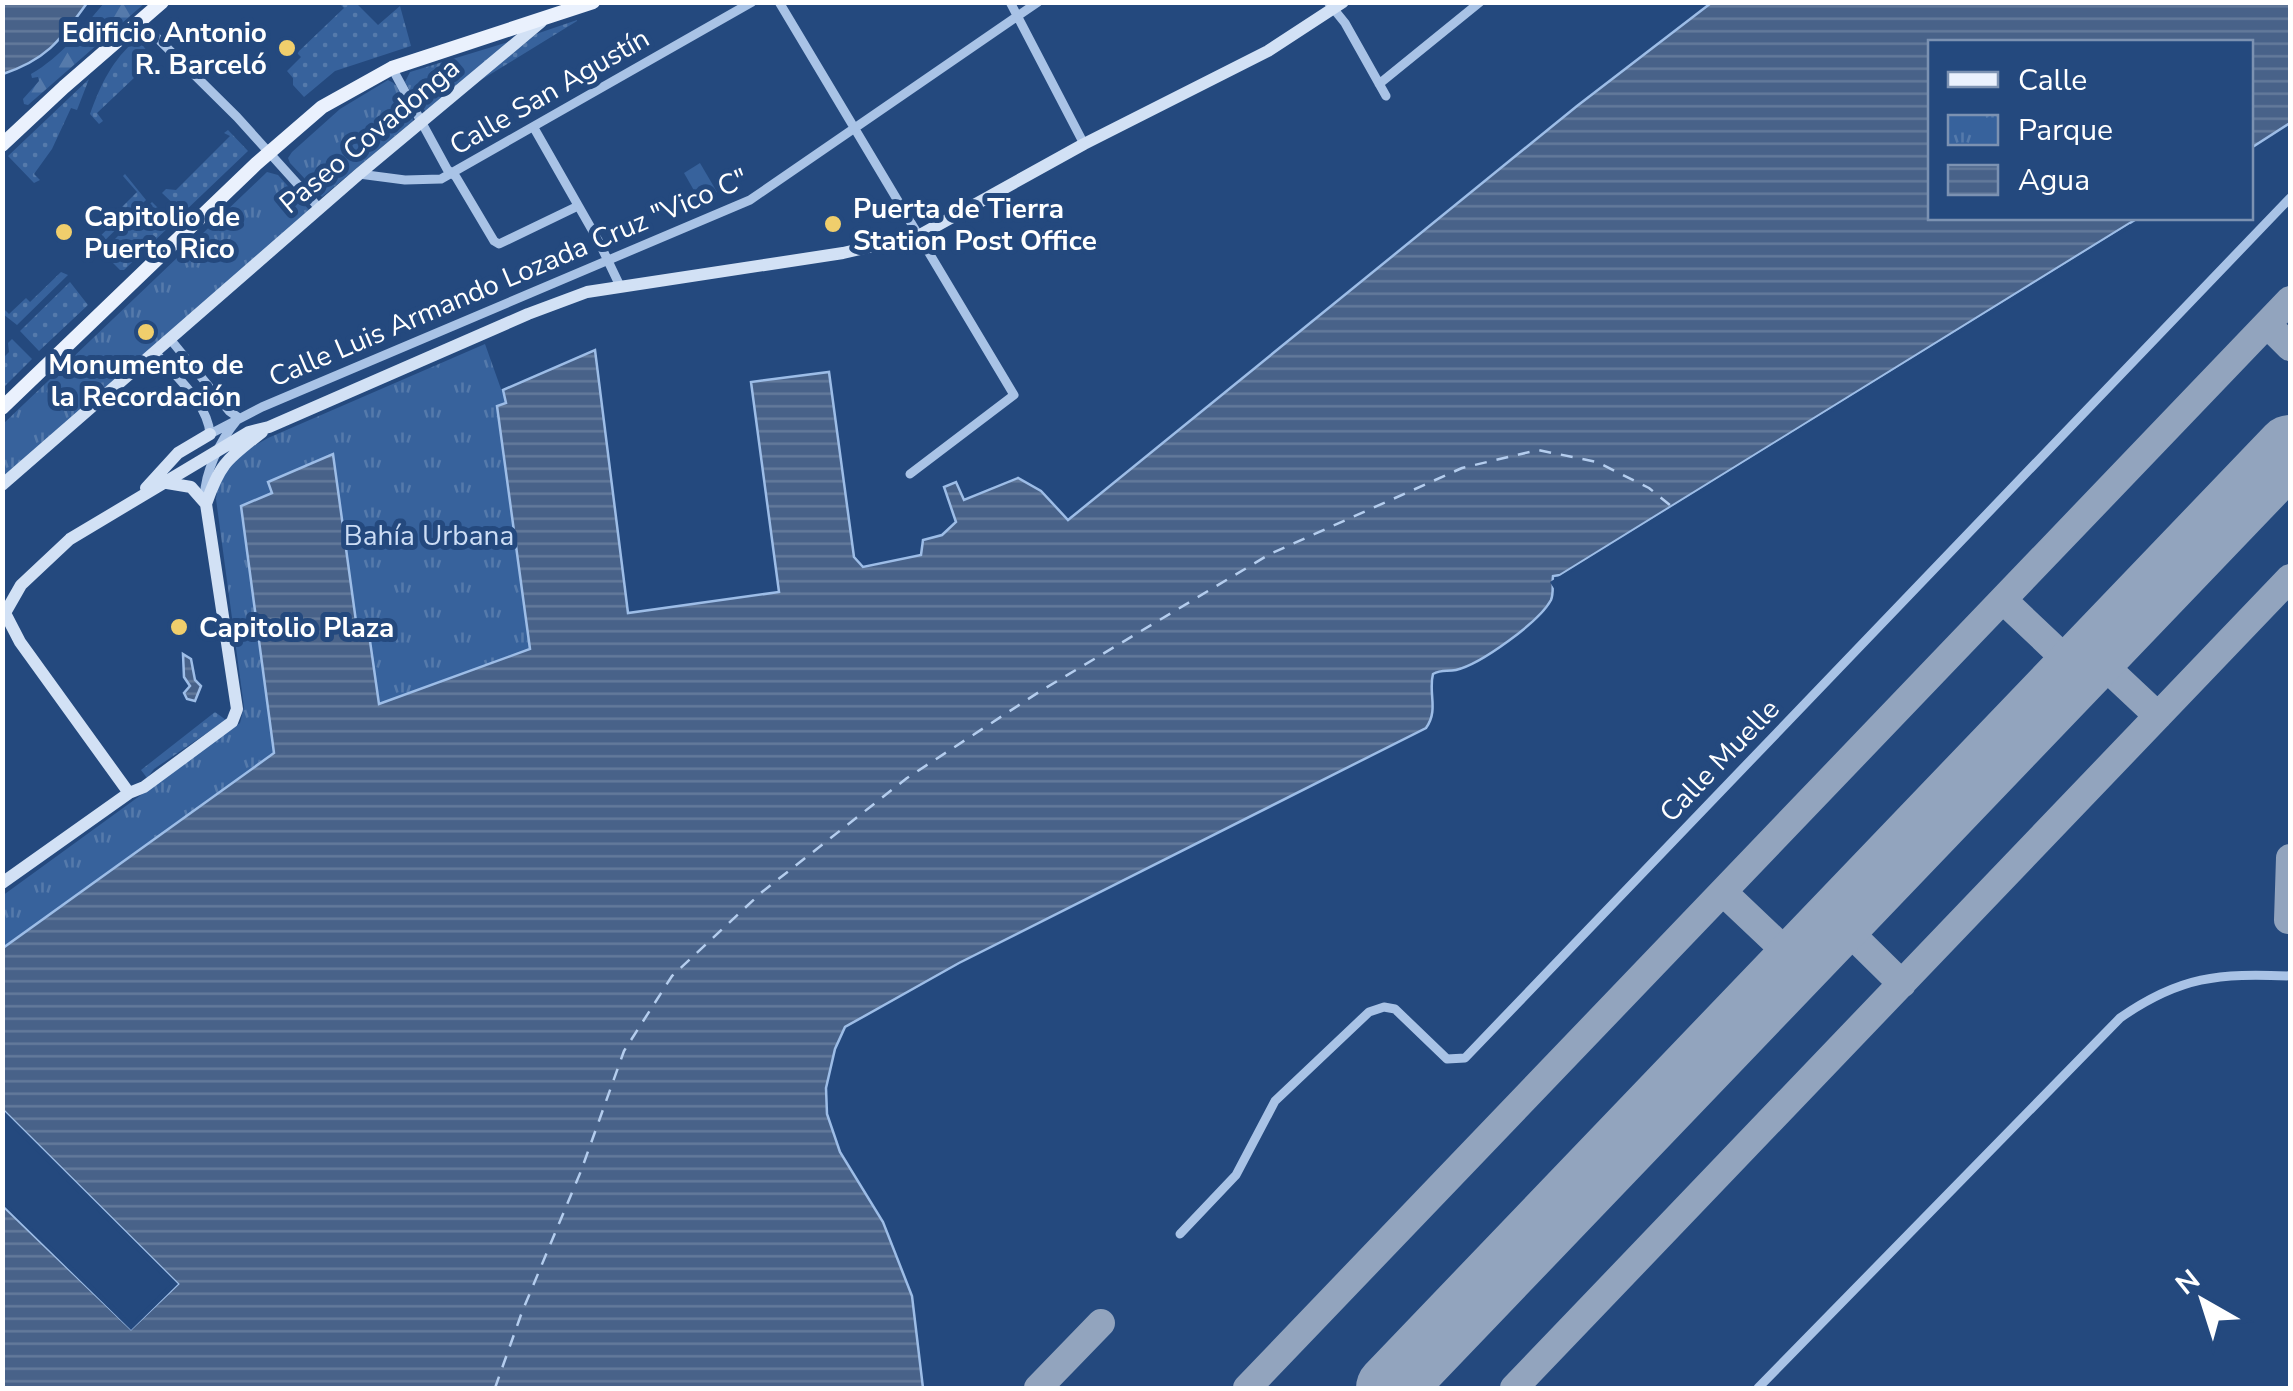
<svg xmlns="http://www.w3.org/2000/svg" width="2293" height="1391" font-family="'Nunito Sans',sans-serif">
<defs>
<pattern id="grass-dots" width="8" height="8" patternUnits="userSpaceOnUse" patternTransform="scale(2.5)"><rect width="8" height="8" fill="#37629c"/><path d="M2 2h.1M6 6h.1" fill="none" stroke="#557aab" stroke-width="1.8" stroke-linecap="round"/></pattern>
<pattern id="forest-firs" width="22" height="20" patternUnits="userSpaceOnUse" patternTransform="scale(2.5)"><rect width="22" height="20" fill="#37629c"/><path d="M5 1l3.5 6h-7zM16 11l3.5 6h-7z" fill="#557aab"/></pattern>
<pattern id="park-tufts" width="24" height="20" patternUnits="userSpaceOnUse" patternTransform="scale(2.5)"><rect width="24" height="20" fill="#37629c"/><path d="M3 7l-1-3M5 7V3M7 7l1-3M15 17l-1-3M17 17v-4M19 17l1-3" fill="none" stroke="#557aab"/></pattern>
<pattern id="water-rules" width="6" height="5" patternUnits="userSpaceOnUse" patternTransform="scale(2.5)"><rect width="6" height="5" fill="#486289"/><path d="M0 2.5h6" fill="none" stroke="#637a9b"/></pattern>
</defs>
<rect width="100%" height="100%" fill="#24497e"/>
<path fill="url(#grass-dots)" d="M339,3h17l22,22 22,-19 11,40 -76,25 -31,26 -11,-12v-7l-6,-7 14,-14 -4,-4 47,-45z
M577,20v1l-96,59 55,-46z
M137,39l17,20 -57,54 6,8 -4,3 -9,-10c11,-30 22,-54 47,-75z
M89,79l-12,31 -6,-2 -19,41 -18,25 6,6 -6,3 -26,-27z
M228,130l20,21 -65,62 -21,-20 4,-4 10,1 54,-54 -6,-3z
M125,174l21,26 -52,51 -1,-8 32,-31 -4,-4 16,-16 -14,-16z
M152,202l21,21 -49,47h-4l-18,-18z
M61,272l7,3 -51,50 -14,-11v-6l6,6 17,-16 4,4z
M70,282l18,23 -49,46 -19,-20z
M12,339l20,20 -29,29v-30l6,-6 -1,-9z
M215,712l11,8 -72,49 -7,9 -6,-8z"/>
<path fill="url(#forest-firs)" d="M104,3h41l-117,102 -4,-1 -1,-5 16,-18 -1,-4 -6,1 -1,-4c30,-17 51,-45 73,-71z"/>
<path fill="url(#park-tufts)" d="M512,41l-86,70 -7,-5 -14,-24 5,-10z
M388,80c13,5 24,27 25,41l-91,76 -32,-34 -2,-5 4,-6 48,-43z
M267,172l11,3 32,36 -307,266v-53z
M485,344l21,59 -9,3 33,244 -152,54 -10,-69 -10,2 -25,-182 -64,27 3,10 -3,214 6,47 -272,195 -1,-52 238,-173 4,-16 -28,-208c4,-32 26,-47 52,-61z"/>
<path fill="#37629c" d="M700,163l17,29 -17,9 -16,-28z"/>
<path fill="url(#water-rules)" stroke="#9dbde7" stroke-width="2.5" d="M2,3l1,-1 84,1c-27,37 -39,56 -84,71z
M1711,3h579v120l-39,25 -1,-106h-320v176h208l-578,357 -7,1c-1,8 1,17 -2,24 -12,22 -70,64 -95,70 -9,2 -14,-1 -23,4 -5,19 6,36 -7,54l-467,235 -114,64 -10,22 -9,39 1,26 13,38 43,70 29,74 11,92h-920l-1,-183 129,124 47,-45 -175,-174v-162l271,-195 -33,-247 31,-13 -4,-11 65,-28 25,182 11,-2 10,70 151,-55 -33,-243 9,-3 -3,-13 92,-40 33,263 151,-21 -28,-210 78,-10 25,185 9,10 58,-12 2,-15 19,-5 14,-13 -12,-35 12,-5 8,18 54,-22 23,13 27,29 509,-414z
M183,654l8,5 4,21 6,6 -6,15 -8,-2 -3,-6 6,-7 -6,-9z"/>
<path fill="#24497e" d="M2130,224l2,3 -575,354 1,14 -8,-13z
M3,1110l175,174 -47,46 -128,-125 -1,-5 129,123 40,-39 -169,-167z"/>
<g fill="none" stroke-linecap="round" stroke-linejoin="round">
<path stroke="#b4cdee" stroke-width="2.5" stroke-dasharray="12 10" stroke-linecap="butt" d="M495,1388l27,-76 59,-141 43,-120 48,-75 90,-84 145,-114 132,-86 231,-138 192,-86 76,-18 59,12 52,26 22,18"/>
<path stroke="#92a4be" stroke-width="28" d="M2267,324l23,23
M2003,600l75,71
M2093,655l65,61
M1723,892l75,71
M2288,920l2,-62
M1838,921l64,63
M1038,1388l63,-65
M1247,1388l1043,-1088
M1514,1388l776,-810"/>
<path stroke="#92a4be" stroke-width="68" d="M1390,1388l900,-939"/>
<path stroke="#a9c3e6" stroke-width="9" d="M779,2l235,393 -104,79
M1010,2l74,142
M1328,2l17,21 41,73
M140,21l97,96 83,92
M392,68l55,101 9,8 38,64 5,3 79,-38
M1379,84l101,-82
M534,128l65,114 21,44
M359,174l46,6 36,-1 311,-177
M170,339l59,72 10,7
M155,352c19,23 53,51 55,82l52,-27 488,-207 288,-198
M205,501c-3,-25 16,-62 32,-81
M1180,1234l56,-59 39,-74 94,-89 15,-5 11,2 52,50 18,-1 825,-860
M1758,1388l362,-370c60,-42 99,-45 170,-42"/>
<path stroke="#d2e1f5" stroke-width="12" d="M167,483l24,4 15,17
M2,485l357,-311 182,-152
M146,488l32,-35 32,-19
M129,793l-109,-151 -15,-29 16,-28 49,-46 179,-107 20,-5 259,-113 59,-22 256,-39 77,-18 164,-91 184,-93 75,-49
M2,883l127,-90 15,-6 88,-65 5,-13 -31,-205c15,-43 22,-45 56,-72"/>
<path stroke="#eaf1fd" stroke-width="14" d="M2,145l62,-58 98,-85
M2,408l254,-244 66,-57 70,-39 201,-66"/>
</g>
<g fill="#f0ce6c" stroke="#24497e" stroke-width="4">
<circle cx="287" cy="48" r="10"/>
<circle cx="833" cy="224" r="10"/>
<circle cx="64" cy="232" r="10"/>
<circle cx="146" cy="332" r="10"/>
<circle cx="179" cy="627" r="10"/>
</g>
<g text-anchor="middle" stroke-width="10" stroke-linejoin="round" paint-order="stroke">
<g font-size="28" font-weight="bold" fill="#fff" stroke="#24497e" text-anchor="start">
<text x="267" y="42" text-anchor="end">Edificio Antonio<tspan x="267" dy="32">R. Barceló</tspan></text>
<text x="853" y="218">Puerta de Tierra<tspan x="853" dy="32">Station Post Office</tspan></text>
<text x="84" y="226">Capitolio de<tspan x="84" dy="32">Puerto Rico</tspan></text>
<text x="146" y="374" text-anchor="middle">Monumento de<tspan x="146" dy="32">la Recordación</tspan></text>
<text x="199" y="637">Capitolio Plaza</text>
</g>
<g font-size="28" fill="#fff" stroke="#24497e">
<text transform="translate(549 91) rotate(-30)" y="10">Calle San Agustín</text>
<text transform="translate(369 135) rotate(-40)" y="10">Paseo Covadonga</text>
<text transform="translate(508 277) rotate(-23)" y="10">Calle Luis Armando Lozada Cruz "Vico C"</text>
<text transform="translate(1719 760) rotate(-46)" y="10">Calle Muelle</text>
</g>
<g font-size="28" fill="#ccddf5" stroke="#24497e">
<text x="429" y="545">Bahía Urbana</text>
</g>
</g>
<rect width="2293" height="1391" fill="none" stroke="#ffffff" stroke-width="10"/>
<rect x="1928" y="40" width="325" height="180" fill="#24497e" stroke="#7c92b2" stroke-width="2.5"/>
<rect x="1948" y="72" width="50" height="15" fill="#eaf1fd" stroke="#7c92b2" stroke-width="2.5"/>
<text x="2018" y="90" font-size="30" fill="#ffffff">Calle</text>
<rect x="1948" y="115" width="50" height="30" fill="url(#park-tufts)" stroke="#7c92b2" stroke-width="2.5"/>
<text x="2018" y="140" font-size="30" fill="#ffffff">Parque</text>
<rect x="1948" y="165" width="50" height="30" fill="url(#water-rules)" stroke="#7c92b2" stroke-width="2.5"/>
<text x="2018" y="190" font-size="30" fill="#ffffff">Agua</text>
<g transform="translate(2203 1301) rotate(321)" stroke="#24497e" stroke-width="8" paint-order="stroke">
<path d="M0-8L18 38L0 25L-18 38Z" fill="#ffffff"/>
<text y="-15" font-size="28" font-weight="bold" text-anchor="middle" fill="#ffffff">N</text>
</g>
</svg>
